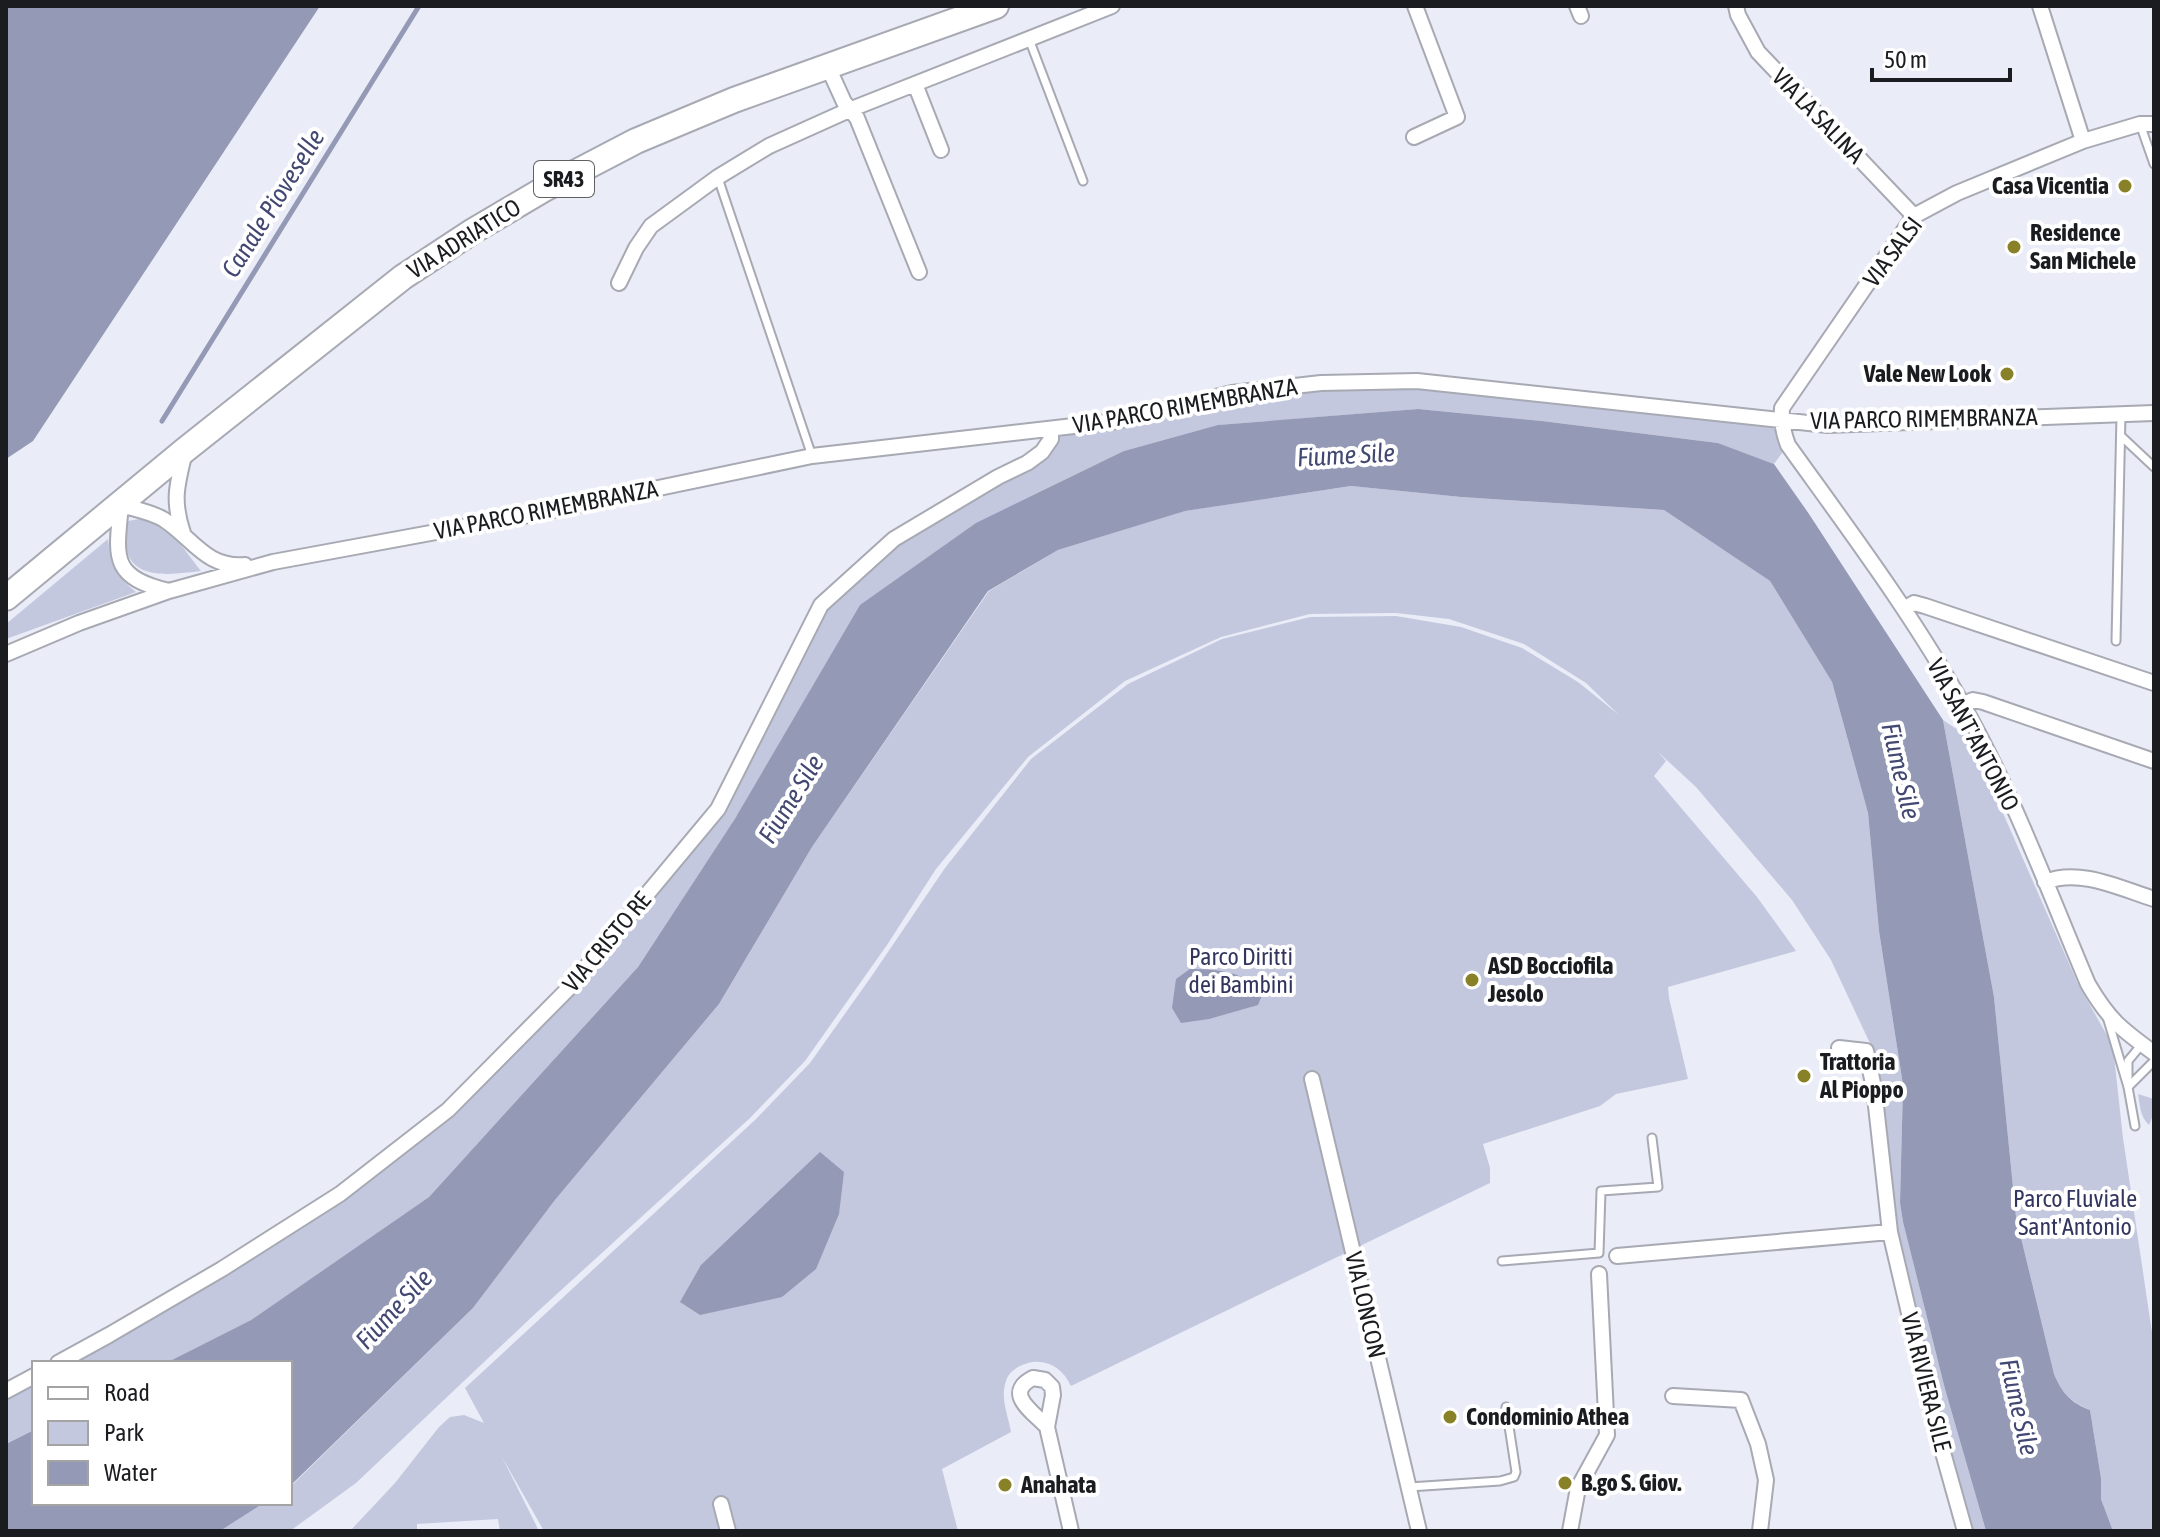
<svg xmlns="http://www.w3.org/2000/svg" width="2160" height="1537" font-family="'Asap Condensed',sans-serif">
<rect width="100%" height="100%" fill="#eaecf7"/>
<path fill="#c4c8de" d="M1417,381l364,38 7,26 -14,19 -56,-21 -176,-22 -124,-12 -199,16 -95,26 -388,366 -98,150 -209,230 -178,123 -85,43h-108l164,-94 226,-159 120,-121 150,-180 103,-204 73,-66 133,-76 24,-34 181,-36z
M1351,486l110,11 203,13 106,71 62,101 36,131 11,118 24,154 -3,118 3,19 42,167 41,142h-14l-38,-137 -40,-170 -9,-68 -3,-73 -8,-31 -43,-92 -39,-60 -96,-113 -38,-35 8,9 -12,15 103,121 39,54 -128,36 1,11 19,81 -72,15 -16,12 -117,38 7,24v15l-419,203c-10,-22 -31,-31 -53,-19 -6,4 -10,7 -12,14 -6,17 2,34 5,51l-69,37 16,62h-414l-42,-74 37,74h-39l-2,-12 -81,5v7h-67l45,-48 44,-56 11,-10 14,-2 20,8 -19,-35 290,-268 55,-57 61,-86 74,-109 86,-109 97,-75 94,-45 88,-22 86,-1 65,11 61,21 56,34 41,33 -33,-32 -62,-39 -75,-25 -53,-6 -86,1 -89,23 -96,44 -97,76 -92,112 -49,76 -82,116 -55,57 -214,195 -180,170 -66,48h-70l44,-28h26v-16l183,-179 82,-108 164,-196 93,-157 177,-256 69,-41 126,-39z
M139,519c29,2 45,31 62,52 -27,3 -70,11 -75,-25 -1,-9 -1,-16 2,-25z
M108,539c4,29 5,34 28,53l-130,47v-15z
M1943,720l27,18 108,246 30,53 6,19 9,82 31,208v185h-41l-12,-32v-21l-11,-68c-19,-8 -28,-17 -36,-36l-38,-157 -22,-220z
M2138,1094l16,5v14l-5,12c-9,-8 -9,-20 -11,-31z
M34,1376v54l-28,14v-53z"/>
<path fill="#9499b5" d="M6,6h314l-287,435 -27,18z
M1418,409l124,12 176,22 56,21 35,50 134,206 51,277 22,220 38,157c8,19 17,29 36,36l11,68v21l12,32h-127l-41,-142 -42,-167 -3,-19 3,-118 -24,-154 -11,-118 -36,-131 -62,-101 -106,-71 -203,-13 -110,-11 -166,25 -127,39 -70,41 -176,256 -93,157 -164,196 -82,108 -183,178v-123h-124l85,-43 178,-123 209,-230 98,-150 124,-212 116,-82 148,-72 94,-26z
M1190,969c26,0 55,2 73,24l-5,12 -49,14 -28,4 -9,-15 4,-29z
M820,1152l24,20 -5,42 -23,55 -34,28 -82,18 -20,-13 21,-37z
M34,1430v73h230l-44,28h-214v-87z"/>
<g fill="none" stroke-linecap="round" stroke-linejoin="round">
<path stroke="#9499b5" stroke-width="5" d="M162,421l257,-415"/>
<g stroke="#a7a9b3" stroke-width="11">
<path id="service" d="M1029,39l54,142
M2140,124l14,40
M718,178l94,278
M2121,436l33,31
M2116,641l5,-226
M2108,1020l20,67 7,39
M2128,1077v-16l14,-17
M2128,1087l26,-26
M1502,1261l97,-8 2,-62 57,-4 -6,-49
M1409,1487l91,-6 14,-4 2,-5 -10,-65"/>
</g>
<g stroke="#a7a9b3" stroke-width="18">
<path id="minor" d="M1577,6l4,10
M1736,6l2,9 20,37 156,164
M2040,6l43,135
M828,67l16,35 13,16 62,154
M915,84l26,66
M2154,124h-14l-57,17 -126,52 -43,23 -132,192c-1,14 1,24 6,37 61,85 125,170 176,262 49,87 85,185 124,277 21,36 33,45 66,69
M1414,137l43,-20 -42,-111
M619,283l17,-35 15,-22 67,-49 51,-31 80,-36 263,-104
M183,533c-11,-33 -6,-48 2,-81
M169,591c-59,-14 -53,-34 -48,-86 14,4 30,7 42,14 30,19 42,49 82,46
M1904,609l10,-6 11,3 229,77
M6,654l73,-31 90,-32 104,-29 261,-48 278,-58 305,-35 115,-28 89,-10 96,-2 410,44 327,-12
M1963,704l10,-4 10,2 171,59
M2045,882c35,-14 74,6 109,17
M1839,1048l27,3 8,37 16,144 45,192 30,107
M1312,1079l107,452
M1617,1256l273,-24
M58,1363l51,-28 113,-66 118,-75 108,-84 120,-121 150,-180 103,-204 73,-66 104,-62 29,-14 15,-11 9,-13v-10
M6,1391l28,-15
M1673,1396l68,4 17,44 8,36 -6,51
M1047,1427c-12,-14 -45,-33 -14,-49l12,2 7,7 1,8 -6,32 24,104
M721,1504l7,27
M1570,1531l8,-43 29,-53 -8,-161"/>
</g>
<g stroke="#a7a9b3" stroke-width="28">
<path id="primary" d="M6,598l179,-148 218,-173 70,-46 73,-43 90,-47 98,-41 262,-94"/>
</g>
<use href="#service" stroke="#fff" stroke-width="7"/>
<use href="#minor" stroke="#fff" stroke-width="14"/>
<use href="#primary" stroke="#fff" stroke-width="24"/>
</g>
<g fill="#888128" stroke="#fff" stroke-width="3">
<circle cx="2125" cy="186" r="8"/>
<circle cx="2014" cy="247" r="8"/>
<circle cx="2007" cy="374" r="8"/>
<circle cx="1472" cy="980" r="8"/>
<circle cx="1804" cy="1076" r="8"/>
<circle cx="1450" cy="1417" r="8"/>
<circle cx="1565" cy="1483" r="8"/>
<circle cx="1005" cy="1485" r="8"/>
</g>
<g text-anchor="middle" stroke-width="8" stroke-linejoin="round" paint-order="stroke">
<rect fill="#fff" stroke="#5f6062" stroke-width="2" x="534" y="161" width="60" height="36" rx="6"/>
<g font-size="22" font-weight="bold" fill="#1b1c1f">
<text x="564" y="187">SR43</text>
</g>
<g font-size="24" fill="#1b1c1f" stroke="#fff">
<text transform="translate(1818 116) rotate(46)" y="8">VIA LA SALINA</text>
<text transform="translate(464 239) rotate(-32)" y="8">VIA ADRIATICO</text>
<text transform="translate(1893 252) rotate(-53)" y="8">VIA SALSI</text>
<text transform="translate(1185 406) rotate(-10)" y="8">VIA PARCO RIMEMBRANZA</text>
<text transform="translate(1924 419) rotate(-1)" y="8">VIA PARCO RIMEMBRANZA</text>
<text transform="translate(546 510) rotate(-11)" y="8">VIA PARCO RIMEMBRANZA</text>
<text transform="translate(1973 735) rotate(62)" y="8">VIA SANT'ANTONIO</text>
<text transform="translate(607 942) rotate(-50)" y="8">VIA CRISTO RE</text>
<text transform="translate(1365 1305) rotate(77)" y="8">VIA LONCON</text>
<text transform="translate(1926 1382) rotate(76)" y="8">VIA RIVIERA SILE</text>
</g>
<g font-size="24" font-weight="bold" fill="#1b1c1f" stroke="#fff" text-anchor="start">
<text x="2109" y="194" text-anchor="end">Casa Vicentia</text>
<text x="2030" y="241">Residence<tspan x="2030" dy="28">San Michele</tspan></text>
<text x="1991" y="382" text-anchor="end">Vale New Look</text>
<text x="1488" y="974">ASD Bocciofila<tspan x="1488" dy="28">Jesolo</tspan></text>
<text x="1820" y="1070">Trattoria<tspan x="1820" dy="28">Al Pioppo</tspan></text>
<text x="1466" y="1425">Condominio Athea</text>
<text x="1581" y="1491">B.go S. Giov.</text>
<text x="1021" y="1493">Anahata</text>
</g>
<g font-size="24" fill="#32355e" stroke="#fff">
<text x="1241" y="965">Parco Diritti<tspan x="1241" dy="28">dei Bambini</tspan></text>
<text x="2075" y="1207">Parco Fluviale<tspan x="2075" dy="28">Sant'Antonio</tspan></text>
</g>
<g font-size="26" font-style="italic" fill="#434873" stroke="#fff">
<text transform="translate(273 203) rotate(-58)" y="9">Canale Pioveselle</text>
<text transform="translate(1346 455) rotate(-3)" y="9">Fiume Sile</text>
<text transform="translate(1901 771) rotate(77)" y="9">Fiume Sile</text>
<text transform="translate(791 799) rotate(-58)" y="9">Fiume Sile</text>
<text transform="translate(394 1309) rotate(-47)" y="9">Fiume Sile</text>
<text transform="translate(2019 1407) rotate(77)" y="9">Fiume Sile</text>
</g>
</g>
<rect width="2160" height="1537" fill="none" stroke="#1b1c1f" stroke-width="16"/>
<rect x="32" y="1361" width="260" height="144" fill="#ffffff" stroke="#a4a4a5" stroke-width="2"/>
<rect x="48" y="1387" width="40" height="12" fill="#ffffff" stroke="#a4a4a5" stroke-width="2"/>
<text x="104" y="1401" font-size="24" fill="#1b1c1f">Road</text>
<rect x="48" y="1421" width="40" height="24" fill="#c4c8de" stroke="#a4a4a5" stroke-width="2"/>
<text x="104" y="1441" font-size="24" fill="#1b1c1f">Park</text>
<rect x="48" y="1461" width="40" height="24" fill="#9499b5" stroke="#a4a4a5" stroke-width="2"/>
<text x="104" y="1481" font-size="24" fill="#1b1c1f">Water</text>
<path d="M1872 68v12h138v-12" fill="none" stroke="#1b1c1f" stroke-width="4"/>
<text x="1884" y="68" font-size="24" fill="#1b1c1f" stroke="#ffffff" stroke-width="6" paint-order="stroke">50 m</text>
</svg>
